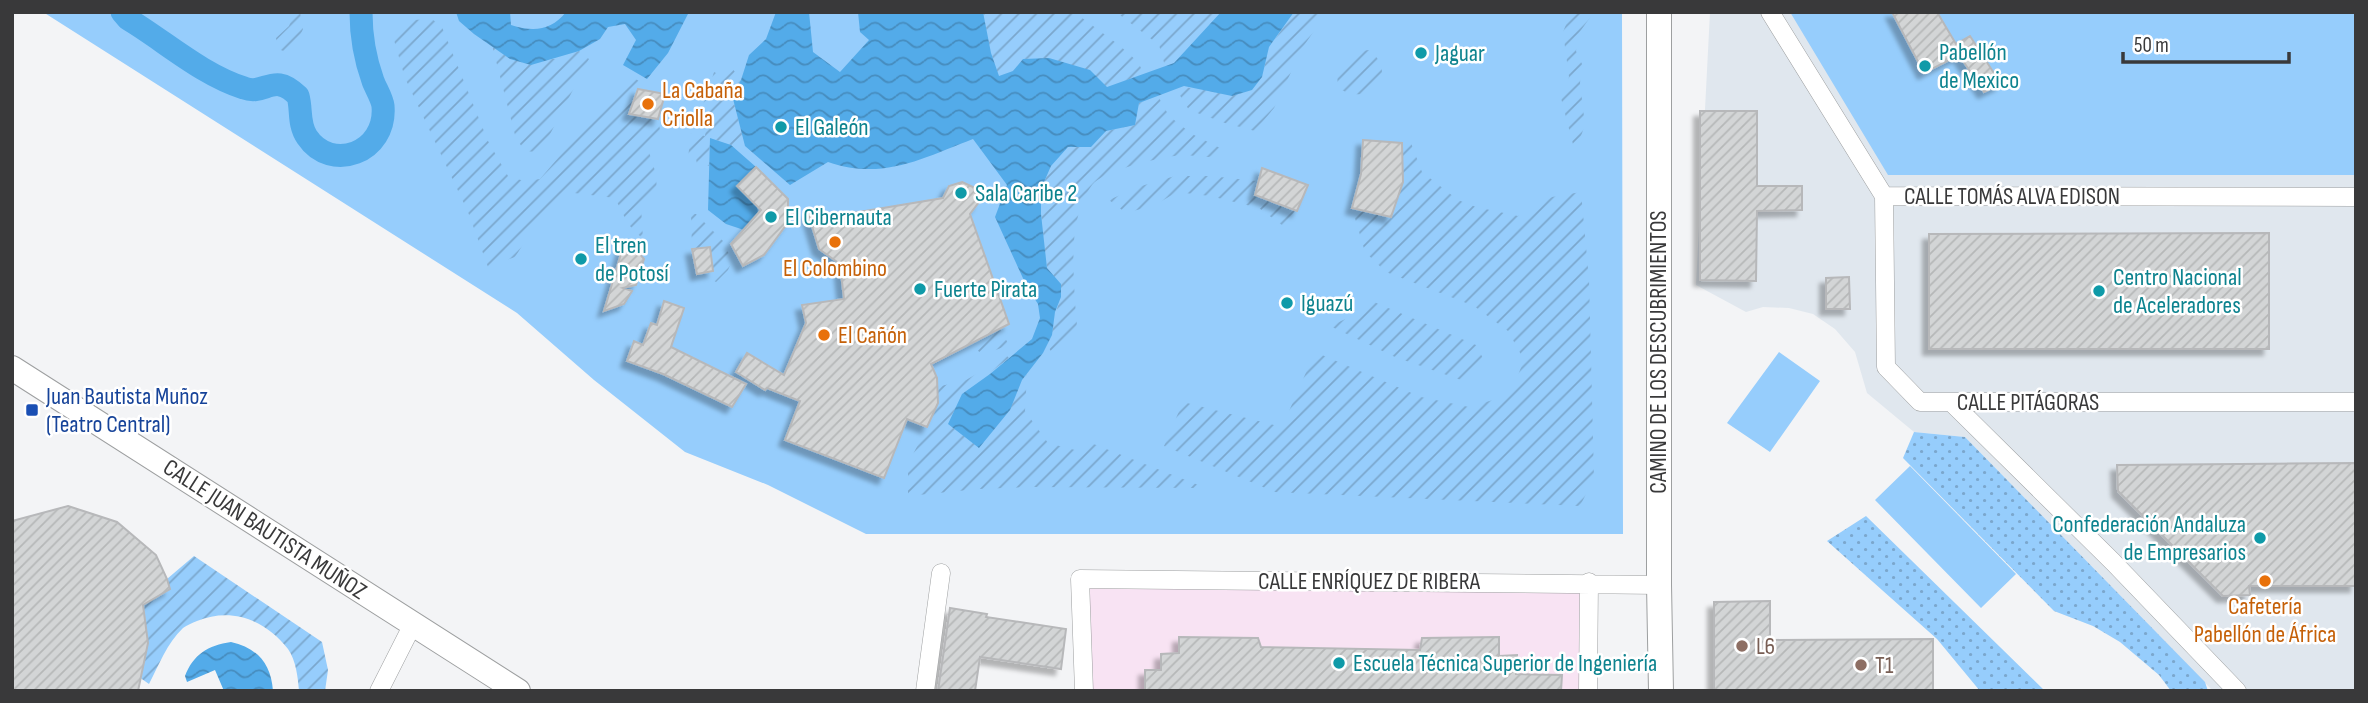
<svg xmlns="http://www.w3.org/2000/svg" width="2368" height="703" font-family="'Sofia Sans Condensed',sans-serif">
<defs>
<pattern id="grass-dots" width="8" height="8" patternUnits="userSpaceOnUse" patternTransform="scale(1.75)"><rect width="8" height="8" fill="#96cdfc"/><path d="M2 2h.1M6 6h.1" fill="none" stroke="#7ba7cd" stroke-width="1.8" stroke-linecap="round"/></pattern>
<pattern id="garden-furrows" width="10" height="10" patternUnits="userSpaceOnUse" patternTransform="scale(1.75)"><rect width="10" height="10" fill="#96cdfc"/><path d="M-1 1l2-2M0 10L10 0M9 11l2-2" fill="none" stroke="#7ba7cd"/></pattern>
<pattern id="water-waves" width="16" height="10" patternUnits="userSpaceOnUse" patternTransform="scale(1.75)"><rect width="16" height="10" fill="#53abe9"/><path d="M0 5q4-4 8 0t8 0" fill="none" stroke="#468cbe"/></pattern>
<pattern id="building-hatch" width="6" height="6" patternUnits="userSpaceOnUse" patternTransform="scale(1.75)"><rect width="6" height="6" fill="#d3d5d6"/><path d="M-1 1l2-2M0 6l6-6M5 7l2-2" fill="none" stroke="#b6b8b8"/></pattern>
<filter id="shadow"><feDropShadow dx="-6" dy="6" stdDeviation="2" flood-color="#0004"/></filter>
</defs>
<rect width="100%" height="100%" fill="#f3f4f6"/>
<path fill="#e0e7ee" d="M1710,12h646v679h-143l-248,-254 -51,-5 -47,-39 -12,-41 -20,-23 -22,-15 -24,-6 -26,-1 -17,5 -50,-27z"/>
<path fill="#f8e3f3" d="M1080,579l509,3 -1,109h-502z"/>
<path fill="url(#grass-dots)" d="M1914,432l51,5 240,245 3,9h-37l-12,-16 -39,-33 -27,-16 -39,-15 -151,-153z
M1866,516l179,175h-65l-43,-52 -110,-98z"/>
<path fill="#96cdfc" d="M43,12h1579l1,522h-757l-98,-49 -83,-33 -91,-72 -77,-67z
M1790,12h566v163h-468z
M1779,352l41,29 -50,71 -43,-29z
M1910,466l106,108 -35,34 -106,-108z"/>
<path fill="url(#garden-furrows)" d="M294,12h6l3,17 -11,25 -14,-5 -2,-11 13,-12z
M983,12h91l45,33 19,17 6,12 -37,13 -58,-29 -25,1 -11,12 -14,6 -8,-24z
M1116,12h105l-47,51 -9,3 -6,-21z
M1294,12h33l-24,35 -29,61 -19,23 -30,-8 -36,-13 -13,-21 8,-3 14,5 64,-14 7,-29z
M1571,12h23l-15,21 -3,18 6,13 -2,19 5,42 -10,27 -14,-54 8,-21 -6,-45z
M432,19l10,8 46,114 20,35 16,5 16,-2 89,-104 10,6 -9,32 28,6 3,16 -12,17 7,22 1,22 -16,11 2,32 -15,-15 -13,-26 -41,-5 -43,39 -16,25 -27,10 -20,-55 -63,-134 -11,-38 4,-15 15,-5z
M492,45l18,14h47l22,-8 10,8 -43,83 -9,10 -13,-1 -9,-16z
M1369,50c30,22 3,59 -31,38 -3,-26 5,-35 31,-38z
M726,66l6,2 9,12 -9,15 13,51 -14,-1 -21,-7 -1,28 -12,-2 -1,-5 -8,-1 3,-25 14,3 1,-7 -11,-8 11,-23 8,-26 4,2z
M1158,96l11,20 23,18 32,16c-14,12 -25,5 -41,5 -19,1 -80,15 -91,30 -23,32 -19,78 -17,116 0,9 4,23 0,32 -4,10 -12,17 -21,23l-7,-11c8,-15 7,-32 14,-48l-14,-29 -6,-54v-25l10,-23 17,-19h23l15,-16 29,-6 4,-22z
M1402,143h9l11,29 36,28 18,7 42,9 34,-19 29,-5 8,87 5,199 -14,28 -305,-14 -111,-46 19,-44 99,25 33,-75 106,45 48,10 41,-12 14,-35 -16,-29 -34,-25 -88,-34 -21,-20 -13,-44 51,-26z
M1175,176h35l47,5 -2,14 42,16 -11,17 -27,-20 -49,-12 -33,-4 -22,13 -29,8 -17,-13 29,-13z
M691,214h5l27,27 2,7 8,11 -5,11 -12,12 -5,-3 2,-8 -21,-22z
M1374,302l102,43 10,19 -22,17 -69,-24 -65,-31 20,-9z
M1000,329l9,16 -27,10 -10,-11z
M1007,356l2,2 -47,36 -14,30 31,23 48,-73 -2,37 23,32 27,7 16,-7 115,45 -175,-1 -53,2 -70,7v-32l19,-37 10,-40 29,-7z
M194,556l128,86 6,28 -3,21h-26c-1,-13 -3,-31 -11,-42 -23,-29 -56,-42 -91,-28 -5,2 -10,4 -14,7 -16,15 -24,37 -34,56l-10,-7c12,-23 6,-46 1,-71l29,-17 -2,-10z"/>
<path fill="url(#water-waves)" d="M456,12h54l1,13c22,7 40,6 55,-13h123l-21,41 -21,26 -24,-14 13,-25 -11,-16 -17,3 -8,12 -21,12 -48,14 -21,-6 -36,-25 -15,-13z
M776,12h33l4,40 27,20 29,-32 -9,-8 -2,-20h125l8,41 8,23 14,-5 10,-12 26,-1 41,12 17,17 67,-24 47,-51h73l-25,35 -7,30 -10,13 -20,6 -48,-10 -45,17 -4,22 -29,6 -15,16h-23l-17,19 -10,23v25l6,54 14,16v13l-6,15 -3,23 -9,18 -21,27 -12,30 -31,38 -31,-24 14,-30 28,-20 42,-35 8,-21 -2,-14 -11,-17 -32,-70 12,-32 -34,-46c-50,19 -90,42 -145,23l-38,23 -45,-39 -13,-51 9,-15 8,-25 17,-16z
M710,138l21,7 25,22 -19,19 20,21 1,6 -14,17 -18,-6 -18,-14z
M231,642c26,6 40,21 42,49h-49l-9,-21 -28,12 -2,-6c8,-21 23,-31 46,-34z"/>
<g fill="none" stroke-linecap="round" stroke-linejoin="round">
<path stroke="#53abe9" stroke-width="23" d="M122,12l6,7c38,23 73,55 116,69 22,8 29,-17 54,8 4,14 0,28 9,41 24,36 80,16 76,-31 -1,-8 -7,-17 -10,-25 -8,-22 -12,-45 -12,-69"/>
</g>
<path fill="url(#building-hatch)" stroke="#b7b8ba" stroke-width="2" filter="url(#shadow)" d="M1892,12h45l19,32 14,-8 31,48 -17,8 -25,-37 -35,18z
M638,89l27,5 -7,25 -29,-5z
M1700,111h57v75h45v24l-45,1 -1,70 -56,-1z
M1363,140l39,3 1,39 -12,35 -39,-9 9,-34z
M756,167l32,32v13l7,1 -31,42 -21,11 -12,-22 30,-34 -24,-24z
M1262,168l46,17 -11,26 -42,-16z
M962,182l11,5 6,15 -9,12 39,110 -78,40 6,14 1,25 -11,24 -20,-8 -23,59 -99,-38 15,-39 -33,-13 -2,2 -29,-18 11,-19 37,22 22,-52 -4,-18 42,-6 -4,-35 -21,-15 -11,-36 39,1 96,-16 6,-12z
M2269,233v116h-340v-115z
M623,247l16,6 5,6 -8,26 -13,3 9,3 -8,13 -20,7z
M710,247l3,24 -16,3 -5,-25z
M1849,277l1,32h-24v-31z
M664,301l20,7 -13,39 75,37 -14,23 -69,-33 -36,-13 7,-20 9,4 8,-22 6,2z
M2356,463v123h-107l1,9 -27,1 -105,-105 -1,-26z
M68,506l49,16 39,33 11,24 3,10 -27,16 5,38 -10,48h-126v-170z
M1770,601v39l163,-1v52h-219v-89z
M950,608l37,6 -1,3 80,12 -5,40 -81,-12 -5,34h-37z
M1179,637l79,1 3,9 159,3 2,-12 77,-1v19l18,-1 -1,19 46,1 -1,16h-416v-21h16v-16l18,-1z"/>
<g fill="none" stroke-linecap="round" stroke-linejoin="round">
<g stroke="#9d9fa0" stroke-width="19">
<path id="street" d="M1770,12l114,184
M1884,196l2,171 34,35h436
M1884,196l472,1
M1951,402l162,160 124,129
M379,691l34,-67
M925,691l16,-118
M1084,691l-4,-112 579,6
M1588,691l1,-109"/>
</g>
<g stroke="#9d9fa0" stroke-width="26">
<path id="secondary" d="M1659,12v573l2,106
M12,368l506,323"/>
</g>
<use href="#street" stroke="#fff" stroke-width="18"/>
<use href="#secondary" stroke="#fff" stroke-width="24"/>
</g>
<g fill="#0f9aa8" stroke="#fff" stroke-width="2.5">
<circle cx="1421" cy="53" r="7"/>
<circle cx="1925" cy="66" r="7"/>
<circle cx="781" cy="127" r="7"/>
<circle cx="961" cy="193" r="7"/>
<circle cx="771" cy="217" r="7"/>
<circle cx="581" cy="259" r="7"/>
<circle cx="920" cy="289" r="7"/>
<circle cx="2099" cy="291" r="7"/>
<circle cx="1287" cy="303" r="7"/>
<circle cx="2260" cy="538" r="7"/>
<circle cx="1339" cy="663" r="7"/>
</g>
<g fill="#e8710a" stroke="#fff" stroke-width="2.5">
<circle cx="648" cy="104" r="7"/>
<circle cx="835" cy="242" r="7"/>
<circle cx="824" cy="335" r="7"/>
<circle cx="2265" cy="581" r="7"/>
</g>
<rect fill="#1a4fb4" stroke="#fff" stroke-width="2.5" x="25" y="403" width="14" height="14" rx="3.5"/>
<g fill="#8d6e63" stroke="#fff" stroke-width="2.5">
<circle cx="1742" cy="646" r="7"/>
<circle cx="1861" cy="665" r="7"/>
</g>
<g text-anchor="middle" stroke-width="5" stroke-linejoin="round" paint-order="stroke">
<g font-size="24" fill="#0d838f" stroke="#fff" text-anchor="start">
<text x="1939" y="60">Pabellón<tspan x="1939" dy="28">de Mexico</tspan></text>
<text x="1435" y="61">Jaguar</text>
<text x="795" y="135">El Galeón</text>
<text x="975" y="201">Sala Caribe 2</text>
<text x="785" y="225">El Cibernauta</text>
<text x="595" y="253">El tren<tspan x="595" dy="28">de Potosí</tspan></text>
<text x="2113" y="285">Centro Nacional<tspan x="2113" dy="28">de Aceleradores</tspan></text>
<text x="934" y="297">Fuerte Pirata</text>
<text x="1301" y="311">Iguazú</text>
<text x="2246" y="532" text-anchor="end">Confederación Andaluza<tspan x="2246" dy="28">de Empresarios</tspan></text>
<text x="1353" y="671">Escuela Técnica Superior de Ingeniería</text>
</g>
<g font-size="24" fill="#c56008" stroke="#fff" text-anchor="start">
<text x="662" y="98">La Cabaña<tspan x="662" dy="28">Criolla</tspan></text>
<text x="835" y="276" text-anchor="middle">El Colombino</text>
<text x="838" y="343">El Cañón</text>
<text x="2265" y="614" text-anchor="middle">Cafetería<tspan x="2265" dy="28">Pabellón de África</tspan></text>
</g>
<g font-size="24" fill="#39393a" stroke="#fff">
<text x="2012" y="204">CALLE TOMÁS ALVA EDISON</text>
<text transform="translate(1658 352) rotate(-90)" y="8">CAMINO DE LOS DESCUBRIMIENTOS</text>
<text x="2028" y="410">CALLE PITÁGORAS</text>
<text transform="translate(265 529) rotate(33)" y="8">CALLE JUAN BAUTISTA MUÑOZ</text>
<text x="1369" y="589">CALLE ENRÍQUEZ DE RIBERA</text>
</g>
<g font-size="24" fill="#164399" stroke="#fff" text-anchor="start">
<text x="46" y="404">Juan Bautista Muñoz<tspan x="46" dy="28">(Teatro Central)</tspan></text>
</g>
<g font-size="24" fill="#785e54" stroke="#fff" text-anchor="start">
<text x="1756" y="654">L6</text>
<text x="1875" y="673">T1</text>
</g>
</g>
<rect width="2368" height="703" fill="none" stroke="#39393a" stroke-width="28"/>
<path d="M2123 52v10h166v-10" fill="none" stroke="#39393a" stroke-width="3.5"/>
<text x="2134" y="52" font-size="21" fill="#39393a" stroke="#ffffff" stroke-width="5" paint-order="stroke">50 m</text>
</svg>
